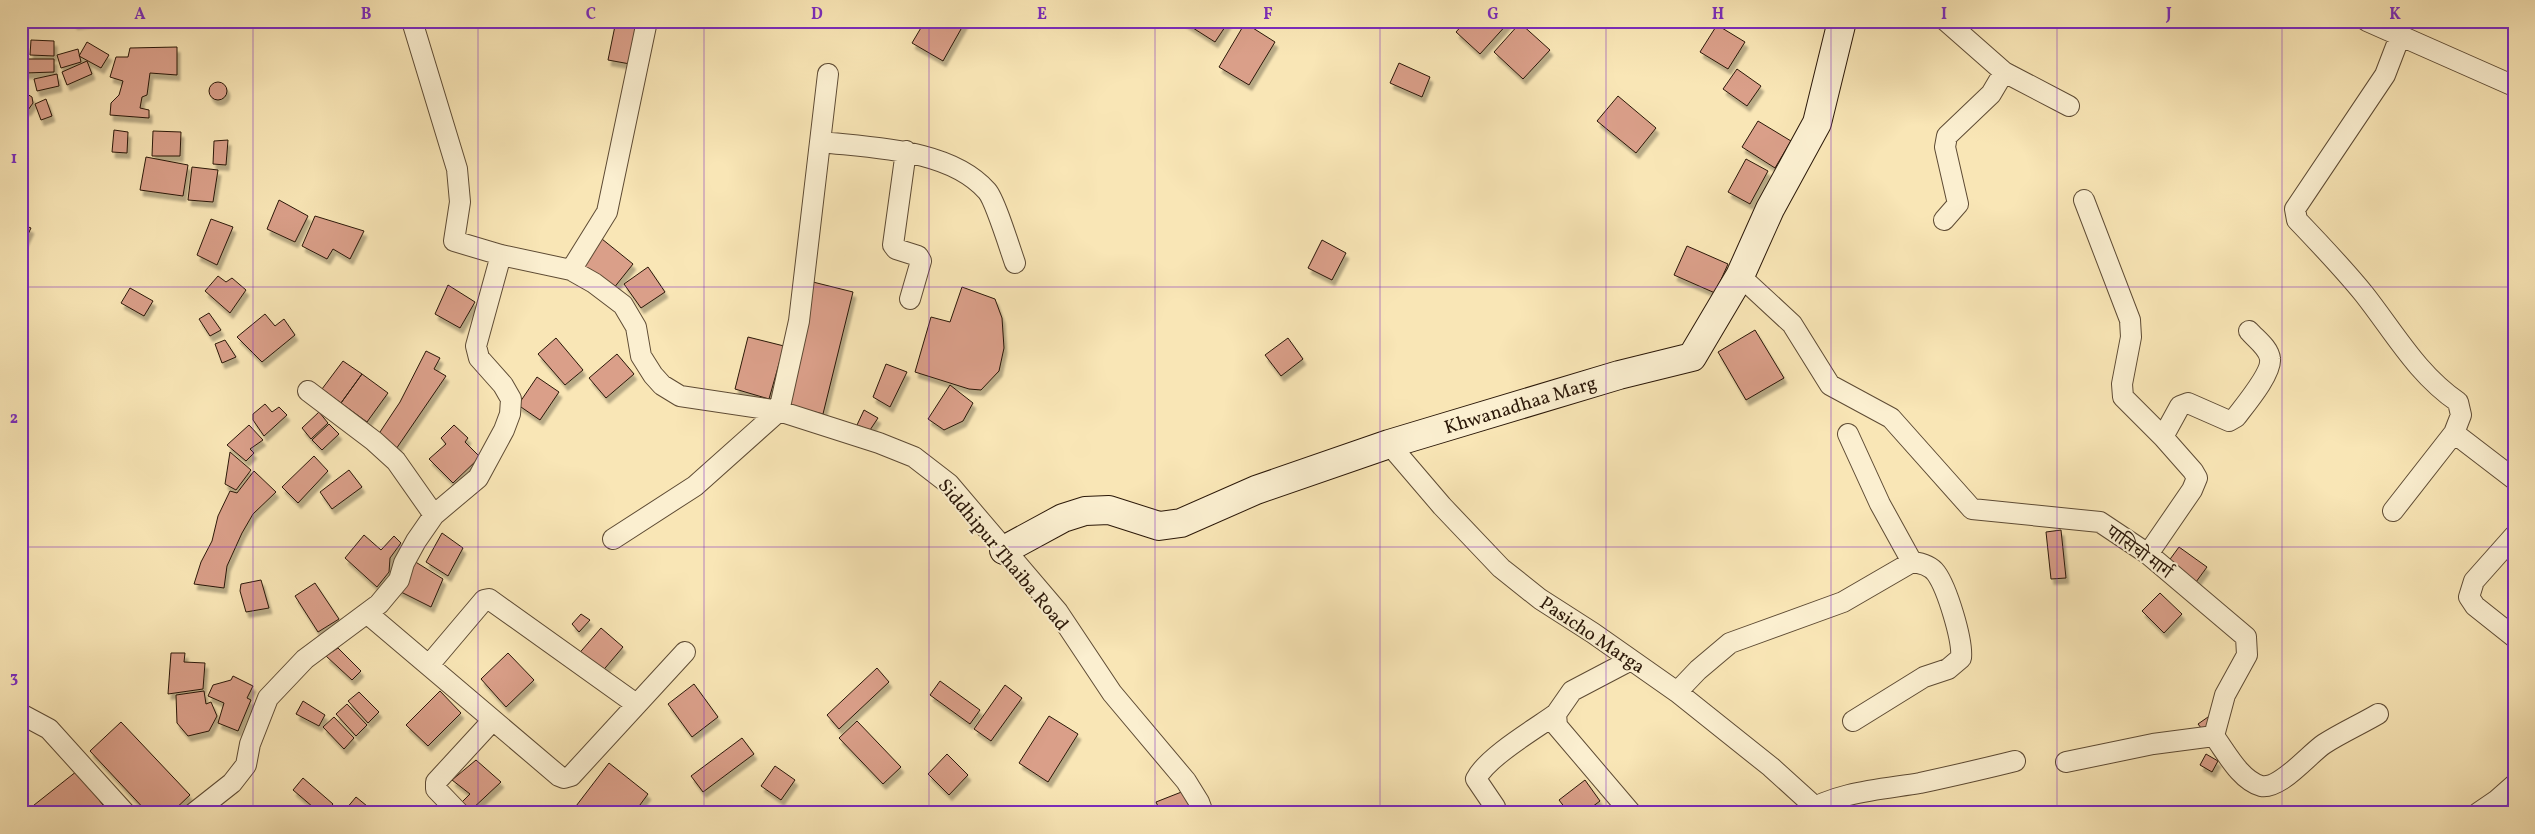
<svg xmlns="http://www.w3.org/2000/svg" width="2535" height="834" font-family="Vollkorn,'Noto Serif Devanagari',serif">
<defs>
<filter id="shadow"><feDropShadow dx="3" dy="5.5" stdDeviation="1" flood-color="#0004"/></filter>
</defs>
<rect width="100%" height="100%" fill="#f9e6b6"/>
<filter id="stains"><feTurbulence type="fractalNoise" baseFrequency=".004" numOctaves="4"/><feColorMatrix values="0 0 0 0 .2 0 0 0 0 .09 0 0 0 0 .02 0 0 0 .5 -.17"/></filter>
<radialGradient id="worn" r=".72"><stop offset=".6" stop-color="#630" stop-opacity="0"/><stop offset="1" stop-color="#630" stop-opacity=".3"/></radialGradient>
<path fill="#da9f89" stroke="#2a1708" filter="url(#shadow)" d="M74,21h20l-20,3z
M616,21h23l-9,43 -22,-4z
M925,21l40,1 -22,39 -31,-18z
M1182,21h47l-14,21z
M1466,21h42l1,1 -29,32 -24,-22z
M1245,23l30,19 -26,43 -30,-18z
M1520,23l30,27 -27,29 -29,-27z
M1717,25l28,17 -17,27 -28,-17z
M31,40l23,1v15l-24,-1z
M87,42l22,13 -8,13 -22,-12z
M177,47v28l-27,-2 -3,22 -5,2 -2,11 9,2v8l-39,-3 1,-12 8,-8 4,-14 -13,-4 6,-20h12l2,-9z
M78,49l3,13 -20,6 -4,-13z
M25,59h29v13l-29,1z
M87,61l5,13 -25,11 -5,-13z
M1399,63l31,14 -8,20 -32,-14z
M1737,69l24,17 -14,20 -24,-17z
M57,74l2,12 -22,5 -3,-12z
M209 91a9 9 0 1 1 18 0a9 9 0 1 1-18 0Z
M21,93l6,1 5,3 1,6 -5,7h-7z
M1618,96l38,32 -20,25 -39,-32z
M46,99l6,17 -11,4 -6,-16z
M1758,121l33,20 -16,27 -33,-21z
M114,130l14,2 -1,21 -15,-1z
M153,131l28,1 -1,24h-28z
M228,140l-2,25 -13,-1 1,-23z
M146,157l42,8 -5,31 -43,-6z
M1746,159l22,12 -18,33 -22,-12z
M192,167l26,3 -5,32 -25,-2z
M279,200l29,16 -13,26 -28,-13z
M315,216l49,15 -14,28 -17,-10 -6,10 -25,-13z
M211,219l22,8 -16,38 -20,-10z
M21,224l10,4 -10,21z
M602,239l31,25 -20,25 -32,-26z
M1322,240l24,13 -14,27 -24,-12z
M1687,246l41,18 -13,29 -41,-18z
M648,267l17,25 -24,16 -17,-24z
M218,276l8,6 6,-4 14,12 -16,23 -25,-22z
M813,282l40,10 -30,122 -40,-10z
M448,285l27,17 -15,26 -25,-14z
M962,287l33,12 7,19 2,30 -5,23 -18,19 -12,-1 -54,-17 16,-55 19,5z
M130,288l23,13 -9,15 -23,-13z
M209,313l12,17 -11,6 -11,-17z
M265,314l10,12 9,-7 11,16 -33,27 -25,-25z
M1755,330l29,48 -38,22 -28,-48z
M748,337l36,9 -15,53 -34,-10z
M556,338l27,32 -18,15 -27,-31z
M1288,338l15,21 -22,17 -16,-21z
M225,340l11,17 -14,6 -7,-19z
M426,351l14,7 -6,11 12,7 -52,76 -16,-17 22,-33z
M617,354l17,20 -28,24 -17,-20z
M343,361l19,13 -21,29 -19,-14z
M886,364l21,8 -17,35 -17,-10z
M362,374l26,19 -21,29 -26,-19z
M537,377l22,15 -19,28 -22,-15z
M950,385l23,18 -10,18 -19,9 -16,-11z
M265,404l7,8 7,-5 8,8 -23,21 -11,-16v-6z
M864,410l14,8 -8,12 -13,-5z
M319,412l9,11 -17,16 -9,-11z
M329,424l10,10 -17,16 -10,-10z
M249,425l14,15 -13,9 4,4 -8,8 -19,-16z
M454,425l14,13 -3,4 15,15 -27,26 -24,-24 17,-15 -5,-6z
M230,452l21,18 -15,20 -11,-6z
M314,456l14,15 -30,32 -16,-16z
M349,470l13,17 -30,22 -12,-17z
M254,471l22,21 -23,22 -11,19 -15,33 -3,22 -30,-4 7,-22 11,-21 6,-25 12,-25 7,2z
M2061,530l5,48 -15,1 -5,-47z
M442,533l21,15 -15,28 -22,-14z
M364,535l17,15 13,-14 7,7 -11,15 -1,14 -12,15 -32,-29z
M2179,547l28,20 -11,15 -28,-20z
M414,561l29,18 -12,28 -34,-17z
M261,580l8,28 -23,4 -6,-21 1,-7z
M315,583l24,36 -21,13 -23,-36z
M2160,593l22,21 -18,19 -22,-22z
M581,614l9,6 -11,12 -7,-8z
M601,628l22,19 -23,27 -24,-17z
M338,648l23,23 -9,9 -26,-24z
M171,653h14l-1,9 21,1 -2,26 -35,5z
M508,653l26,27 -28,27 -25,-28z
M877,668l12,14 -50,47 -12,-14z
M233,676l20,10 -6,12 4,2 -13,31 -20,-8 6,-20 -16,-7 5,-11 18,-5z
M940,681l40,29 -10,14 -40,-29z
M694,684l24,33 -26,20 -24,-33z
M1005,685l17,13 -31,43 -17,-12z
M204,691l2,13 5,-2 6,14 -8,15 -21,5 -11,-13 -1,-28z
M440,691l21,22 -33,33 -22,-21z
M359,692l20,20 -11,11 -20,-22z
M303,701l22,14 -6,11 -23,-12z
M347,704l20,21 -11,11 -20,-22z
M1049,716l29,18 -30,48 -29,-19z
M334,717l20,21 -10,11 -21,-22z
M2208,717l7,8 -10,8 -7,-9z
M857,721l44,46 -18,17 -44,-46z
M121,722l69,73 -19,18h-23l-58,-62z
M742,738l12,16 -51,38 -12,-16z
M947,754l21,21 -19,20 -21,-21z
M2206,754l12,7 -6,11 -12,-7z
M476,760l25,22 -31,29 -8,-9 8,-8 -18,-14z
M609,763l39,31 -14,19h-57l-4,-3z
M775,766l20,14 -14,20 -20,-14z
M77,771l32,42h-85z
M303,778l30,26 -8,9h-5l-27,-23z
M1585,780l15,21 -16,12h-15l-10,-13z
M1184,791l5,15 -16,7h-12l-5,-11z
M356,797l11,9 -6,7h-11l-4,-4z"/>
<g fill="none" stroke-linecap="round" stroke-linejoin="round">
<g stroke="#5e4b34" stroke-width="22">
<path id="street" d="M412,21l45,148 3,33 -6,39 47,14 70,15 23,13 29,22 13,22 5,29 12,19 9,10 18,11 99,15 100,32 35,14 35,27 109,128 54,81 74,88 13,21 4,11
M1946,21l58,51 65,34
M2367,21l147,65
M821,142c53,6 129,7 166,49 8,9 23,58 28,72
M906,151l-13,94 3,4 22,7 3,5 -11,38
M2084,200l46,120 1,17 -9,47 1,13 40,40 30,34 4,7 -5,12 -44,64
M1944,220l14,-16 -13,-57 2,-11 44,-42 13,-22
M571,270l36,-58 40,-191
M1740,276l52,48 38,61 61,33 81,91 128,13 48,32 98,83 1,18 -22,40 -11,41c12,16 26,44 47,50 19,4 48,-32 63,-42 17,-11 37,-20 54,-30
M308,391l66,50 22,20 38,54
M2454,433l60,46
M1848,434l32,70 32,58
M2163,437l17,-31 8,-3 41,18 7,-4c9,-12 36,-44 34,-58 -1,-11 -14,-20 -21,-28
M1389,444l53,62 59,62 39,31 53,34 84,59 94,75 43,39
M2393,511l61,-78 7,-18 -3,-13c-41,-28 -64,-70 -94,-108 -21,-26 -44,-50 -67,-74l-2,-11 90,-134 15,-39
M2514,536l-40,45 -5,16 6,9 39,31
M613,539l82,-53 84,-75 20,-90 29,-247
M368,614l191,162 5,2 7,-2 114,-124
M1631,660l-59,31 -16,23 1,12 74,87
M429,665l55,-65 5,-1 147,105
M1677,692l21,-22 32,-27 113,-41 69,-40c9,1 18,3 24,11 11,15 27,67 25,85l-13,11 -24,8 -71,44
M21,714l28,15 76,84
M2066,762l87,-18 61,-8
M1495,807l-19,-28c11,-22 59,-50 80,-65
M194,813l38,-30 14,-18 4,-21 18,-46 37,-39 74,-55 20,-24 5,-17 12,-22 18,-26 44,-37 26,-48 6,-16 1,-15 -8,-14 -24,-27 -3,-12 25,-91
M459,813l-23,-24v-7l57,-62
M1805,813c30,-21 80,-24 115,-30 32,-7 63,-14 95,-22
M2478,813l19,-13 17,-15"/>
</g>
<g stroke="#2a1708" stroke-width="30">
<path id="secondary" d="M1004,550l59,-32 22,-7 24,-1 50,16 22,-3 75,-33 133,-46 230,-69 73,-18 48,-81 30,-67 47,-86 25,-102"/>
</g>
<use href="#street" stroke="#fbefd0" stroke-width="20"/>
<use href="#secondary" stroke="#fbefd0" stroke-width="28"/>
</g>
<path fill="none" stroke="#7b2cbf" stroke-width="1" stroke-opacity="0.55" d="M253,21v792M478,21v792M704,21v792M929,21v792M1155,21v792M1380,21v792M1606,21v792M1831,21v792M2057,21v792M2282,21v792M21,287h2493M21,547h2493"/>
<g text-anchor="middle" stroke-width="4" stroke-linejoin="round" paint-order="stroke">
<g font-size="19" fill="#2a1708" stroke="#fbefd0">
<text transform="translate(1520 404) rotate(-17)" y="7">Khwanadhaa Marg</text>
<text transform="translate(2140 551) rotate(36)" y="7">पासिचो मार्ग</text>
<text transform="translate(1004 554) rotate(50)" y="7">Siddhipur Thaiba Road</text>
<text transform="translate(1593 634) rotate(34)" y="7">Pasicho Marga</text>
</g>
</g>
<rect width="2535" height="834" fill="none" stroke="#f9e6b6" stroke-width="55"/>
<rect x="28" y="28" width="2480" height="778" fill="none" stroke="#7b2cbf" stroke-width="2"/>
<g font-size="16" text-anchor="middle" font-weight="bold" fill="#7b2cbf">
<text x="140" y="19">A</text>
<text x="366" y="19">B</text>
<text x="591" y="19">C</text>
<text x="817" y="19">D</text>
<text x="1042" y="19">E</text>
<text x="1268" y="19">F</text>
<text x="1493" y="19">G</text>
<text x="1718" y="19">H</text>
<text x="1944" y="19">I</text>
<text x="2169" y="19">J</text>
<text x="2395" y="19">K</text>
<text x="14" y="163">1</text>
<text x="14" y="423">2</text>
<text x="14" y="682">3</text>
</g>
<rect width="100%" height="100%" filter="url(#stains)"/>
<rect width="100%" height="100%" fill="url(#worn)"/>
</svg>
